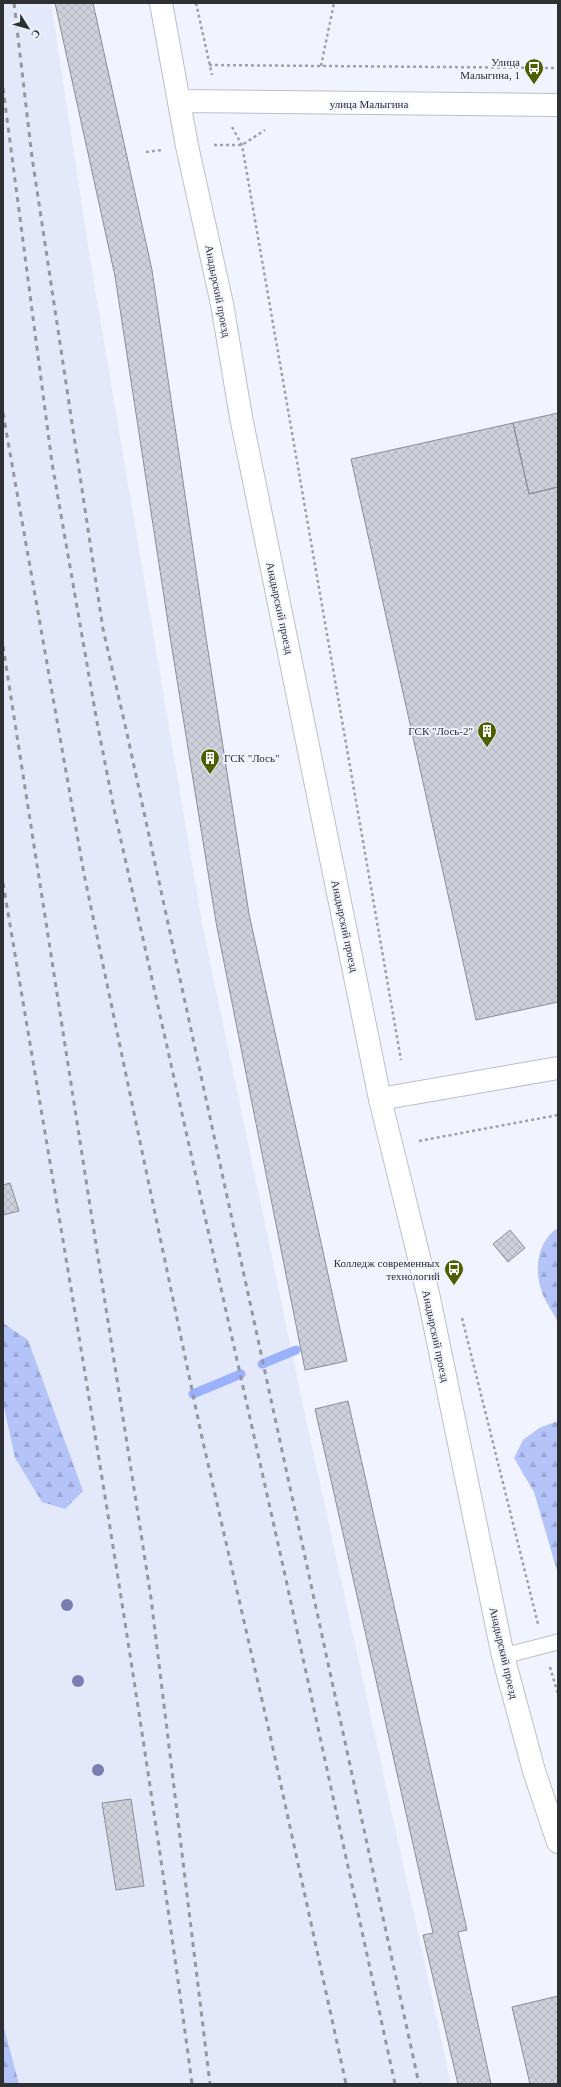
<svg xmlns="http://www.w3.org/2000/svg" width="561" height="2087" font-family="Georgia,serif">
<defs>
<pattern id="forest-firs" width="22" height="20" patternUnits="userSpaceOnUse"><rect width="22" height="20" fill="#b4c3f8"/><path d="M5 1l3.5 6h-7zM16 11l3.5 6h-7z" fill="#9ba8d5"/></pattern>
<pattern id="building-cross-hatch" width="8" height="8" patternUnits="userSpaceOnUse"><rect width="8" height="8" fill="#ced1db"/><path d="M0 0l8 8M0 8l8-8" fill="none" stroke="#b1b4bd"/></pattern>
</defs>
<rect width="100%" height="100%" fill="#f1f4fe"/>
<path fill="#e3e9fa" d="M3,3h48l42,274 110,651 98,468 150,688h-442l-6,-19z"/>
<path fill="url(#forest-firs)" d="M558,1228v94c-6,-11 -14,-22 -17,-33 -7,-21 -3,-49 17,-61z
M3,1323l25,17 55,151 -18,18 -23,-7 -27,-44 -12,-56z
M558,1421v153l-24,-82 -20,-34 9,-18 16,-12z
M3,2024l16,60h-16z"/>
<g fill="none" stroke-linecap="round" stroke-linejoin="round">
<path stroke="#9bb1fe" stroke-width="9" d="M262,1364l34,-14
M193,1394l48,-20"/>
</g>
<path fill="url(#building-cross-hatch)" stroke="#8a8d96" d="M55,3h38l59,267 53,361 44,283 98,447 -42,9 -89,-448 -46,-286 -55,-360z
M558,413v74l-29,7 -16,-71z
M513,423l16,71 29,-7v515l-82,18 -125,-561z
M10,1183l9,28 -16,4v-30z
M510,1230l15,18 -17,14 -15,-18z
M348,1401l119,529 -9,2 33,152h-33l-35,-149 10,-2 -118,-524z
M131,1799l13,87 -28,4 -14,-87z
M558,1996v88h-28l-18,-77z"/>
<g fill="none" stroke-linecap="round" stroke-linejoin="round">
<g stroke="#bcbfc9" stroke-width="17">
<path id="lane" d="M503,1656l55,-14"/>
</g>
<g stroke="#bcbfc9" stroke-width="24">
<path id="street" d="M380,1099l178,-31"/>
</g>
<g stroke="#bcbfc9" stroke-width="24">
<path id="secondary" d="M161,3l26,143 35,158 19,113 139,682 49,199 74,358 31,115 24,71
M180,101l378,4"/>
</g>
<path stroke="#9fa1a8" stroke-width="2.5" stroke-dasharray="3 3" stroke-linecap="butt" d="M196,3l16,72
M209,65l349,3
M321,66l13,-63
M232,127l10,18 159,915
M214,145h28l23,-15
M146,152l16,-2
M419,1141l139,-26
M462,1318l76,306
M550,1667l8,27"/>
<use href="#lane" stroke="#fff" stroke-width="15"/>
<use href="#street" stroke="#fff" stroke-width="22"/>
<use href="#secondary" stroke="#fff" stroke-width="22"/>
<path stroke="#95979e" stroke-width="3" stroke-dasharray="5 5" stroke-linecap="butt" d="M14,3l18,154 71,472 23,100 293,1355
M3,88l49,375 45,259 17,87 171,766 110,509
M3,413l81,461 117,559 69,302 76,349
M3,646l148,952 59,486
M3,883c67,399 136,799 189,1201"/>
</g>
<g fill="#7a7db2">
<circle cx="67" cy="1605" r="6"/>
<circle cx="78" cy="1681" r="6"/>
<circle cx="98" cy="1770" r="6"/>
</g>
<defs>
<g id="bus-pin" transform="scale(1)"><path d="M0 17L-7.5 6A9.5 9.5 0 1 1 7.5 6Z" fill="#4e5f02" stroke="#f1f4fe"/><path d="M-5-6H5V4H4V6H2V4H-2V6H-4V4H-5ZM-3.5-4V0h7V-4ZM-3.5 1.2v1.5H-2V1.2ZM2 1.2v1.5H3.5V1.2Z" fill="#fff"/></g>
<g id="building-pin" transform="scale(1)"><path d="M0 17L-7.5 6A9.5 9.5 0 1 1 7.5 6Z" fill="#4e5f02" stroke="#f1f4fe"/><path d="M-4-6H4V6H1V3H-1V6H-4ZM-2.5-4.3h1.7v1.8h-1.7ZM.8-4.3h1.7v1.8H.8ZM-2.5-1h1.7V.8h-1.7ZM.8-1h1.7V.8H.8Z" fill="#fff"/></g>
</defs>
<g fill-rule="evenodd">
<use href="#bus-pin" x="534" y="68"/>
<use href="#building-pin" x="487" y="731"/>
<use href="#building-pin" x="210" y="758"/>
<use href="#bus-pin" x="454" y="1269"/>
</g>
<g text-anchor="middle" stroke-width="3.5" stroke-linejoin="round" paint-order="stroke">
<g font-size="11" fill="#2f3034" stroke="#f1f4fe" text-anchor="end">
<text x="520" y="66">Улица<tspan x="520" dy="13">Малыгина, 1</tspan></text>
<text x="473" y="735">ГСК "Лось-2"</text>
<text x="224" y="762" text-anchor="start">ГСК "Лось"</text>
<text x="440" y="1267">Колледж современных<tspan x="440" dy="13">технологий</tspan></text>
</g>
<g font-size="11" fill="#2f3034" stroke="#f1f4fe">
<text x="369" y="108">улица Малыгина</text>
<text transform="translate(218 291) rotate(79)" y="4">Анадырский проезд</text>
<text transform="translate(280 608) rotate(78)" y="4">Анадырский проезд</text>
<text transform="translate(345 926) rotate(78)" y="4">Анадырский проезд</text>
<text transform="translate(436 1336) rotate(78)" y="4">Анадырский проезд</text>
<text transform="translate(504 1653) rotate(77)" y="4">Анадырский проезд</text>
</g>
</g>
<rect width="561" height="2087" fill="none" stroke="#2f3034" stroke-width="8"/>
<g transform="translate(28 28) rotate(127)" stroke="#f1f4fe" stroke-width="3" paint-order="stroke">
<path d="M0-3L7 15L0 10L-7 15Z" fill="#2f3034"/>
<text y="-6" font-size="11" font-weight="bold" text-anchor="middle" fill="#2f3034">С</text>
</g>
</svg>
